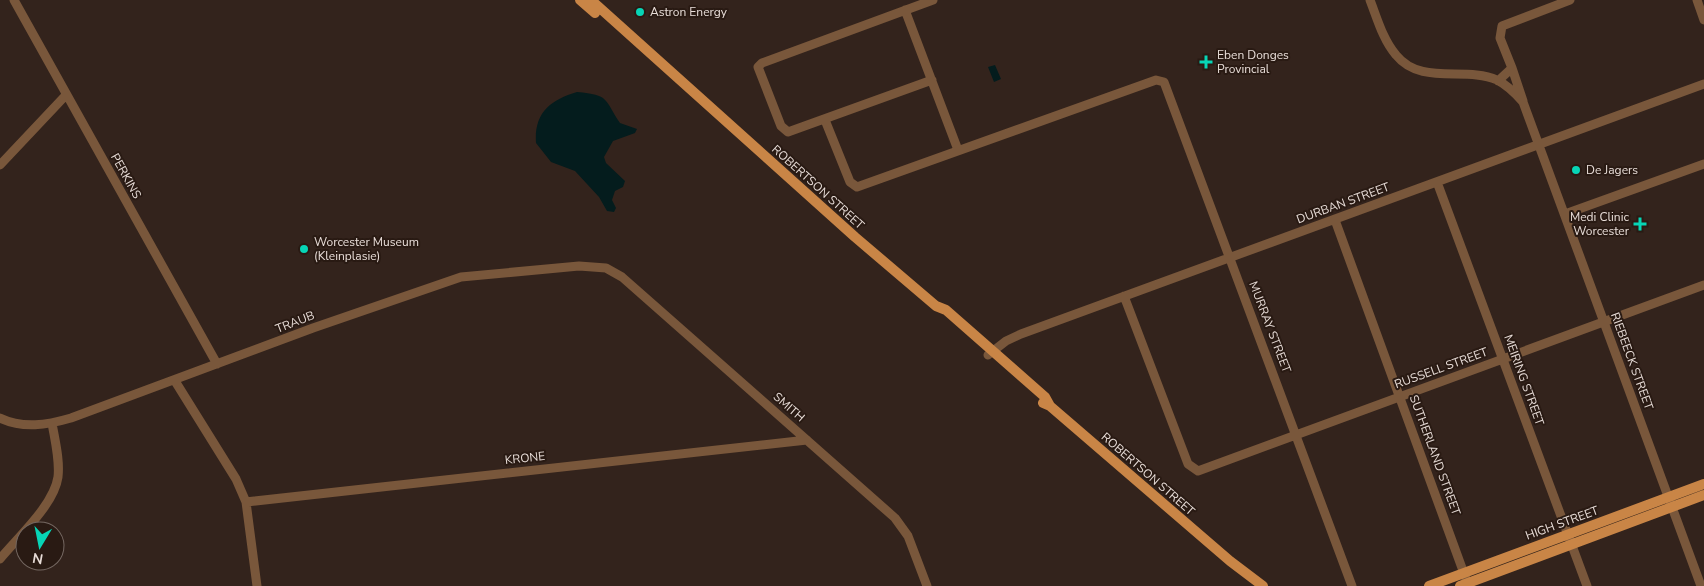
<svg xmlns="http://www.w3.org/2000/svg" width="1704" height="586" font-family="'Nunito Sans',sans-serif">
<rect width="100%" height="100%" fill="#33231c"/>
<path fill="#041c1d" d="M995,65l6,14 -7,3 -6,-15z
M577,92c33,3 27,7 43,31l17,6 -2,4 -22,8 -9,16 2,6 19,18 -2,6 -8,4 -3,9 4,8 -2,4 -7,-1 -8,-14 -24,-26 -24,-9 -15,-19c-2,-30 14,-43 41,-51z"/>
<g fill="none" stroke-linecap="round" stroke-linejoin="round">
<path stroke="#79573b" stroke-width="9" d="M14,0l203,364
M1370,0c7,18 13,40 26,55 25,31 69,11 101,25 10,5 19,14 26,22l178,484
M1697,0l7,20
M905,10l53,140
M1512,68l11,33
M932,80l-144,52 -7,-6 -23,-59 4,-4 171,-63
M1498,81l14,-13 -12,-30 2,-12 68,-26
M825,120l25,62 7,5 299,-107 8,2 188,504
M0,165l66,-70
M1437,182l150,404
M1565,214l139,-50
M1335,220l131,359
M1124,296l64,168 10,7 506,-186
M988,355l18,-14 15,-7 683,-250
M175,381l61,98 10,23 11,84
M0,418c23,11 47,7 71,0l242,-90 148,-51 118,-11 27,2 16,9 273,241 13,18 19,50
M246,502l561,-62
M0,559c18,-22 54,-54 58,-82 2,-17 -3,-36 -6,-54"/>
<path stroke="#c98546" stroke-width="10" d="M580,0l15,13
M591,0l264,237 81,69 10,4 99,87 5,9
M1043,403l7,3 180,155 33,25
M1429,586l275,-102
M1460,586l244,-91"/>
</g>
<g fill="#07d5b6" stroke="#291a13" stroke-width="2">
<circle cx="640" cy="12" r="5"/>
<path d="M1203.5 54.5h5v5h5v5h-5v5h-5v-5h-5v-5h5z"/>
<circle cx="1576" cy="170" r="5"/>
<path d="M1637.5 216.5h5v5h5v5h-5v5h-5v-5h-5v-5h5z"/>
<circle cx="304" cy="249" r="5"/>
</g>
<g text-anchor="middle" stroke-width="4" stroke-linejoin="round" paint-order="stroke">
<g font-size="12" fill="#e8ddd8" stroke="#291a13" text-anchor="start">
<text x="650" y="16">Astron Energy</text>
<text x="1217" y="59">Eben Donges<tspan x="1217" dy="14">Provincial</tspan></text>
<text x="1586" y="174">De Jagers</text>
<text x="1629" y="221" text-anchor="end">Medi Clinic<tspan x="1629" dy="14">Worcester</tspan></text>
<text x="314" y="246">Worcester Museum<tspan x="314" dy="14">(Kleinplasie)</tspan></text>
</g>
<g font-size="12" fill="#e8ddd8" stroke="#291a13">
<text transform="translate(126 176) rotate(61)" y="4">PERKINS</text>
<text transform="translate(818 187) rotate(42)" y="4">ROBERTSON STREET</text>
<text transform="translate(1343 203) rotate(-20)" y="4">DURBAN STREET</text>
<text transform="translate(295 322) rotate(-21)" y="4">TRAUB</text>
<text transform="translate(1270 327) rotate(69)" y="4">MURRAY STREET</text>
<text transform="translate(1632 361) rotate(70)" y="4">RIEBEECK STREET</text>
<text transform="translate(1441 368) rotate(-20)" y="4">RUSSELL STREET</text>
<text transform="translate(1524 380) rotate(70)" y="4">MEIRING STREET</text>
<text transform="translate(789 407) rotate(41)" y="4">SMITH</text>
<text transform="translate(1435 455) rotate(70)" y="4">SUTHERLAND STREET</text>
<text transform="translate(525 458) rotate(-6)" y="4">KRONE</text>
<text transform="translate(1148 474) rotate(41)" y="4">ROBERTSON STREET</text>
<text transform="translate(1562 523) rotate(-20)" y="4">HIGH STREET</text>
</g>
</g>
<g transform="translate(40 546) rotate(190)"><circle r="24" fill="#291a13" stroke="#756862"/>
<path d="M0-4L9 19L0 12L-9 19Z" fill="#07d5b6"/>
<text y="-8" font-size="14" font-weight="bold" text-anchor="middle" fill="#e8ddd8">N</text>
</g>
</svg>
